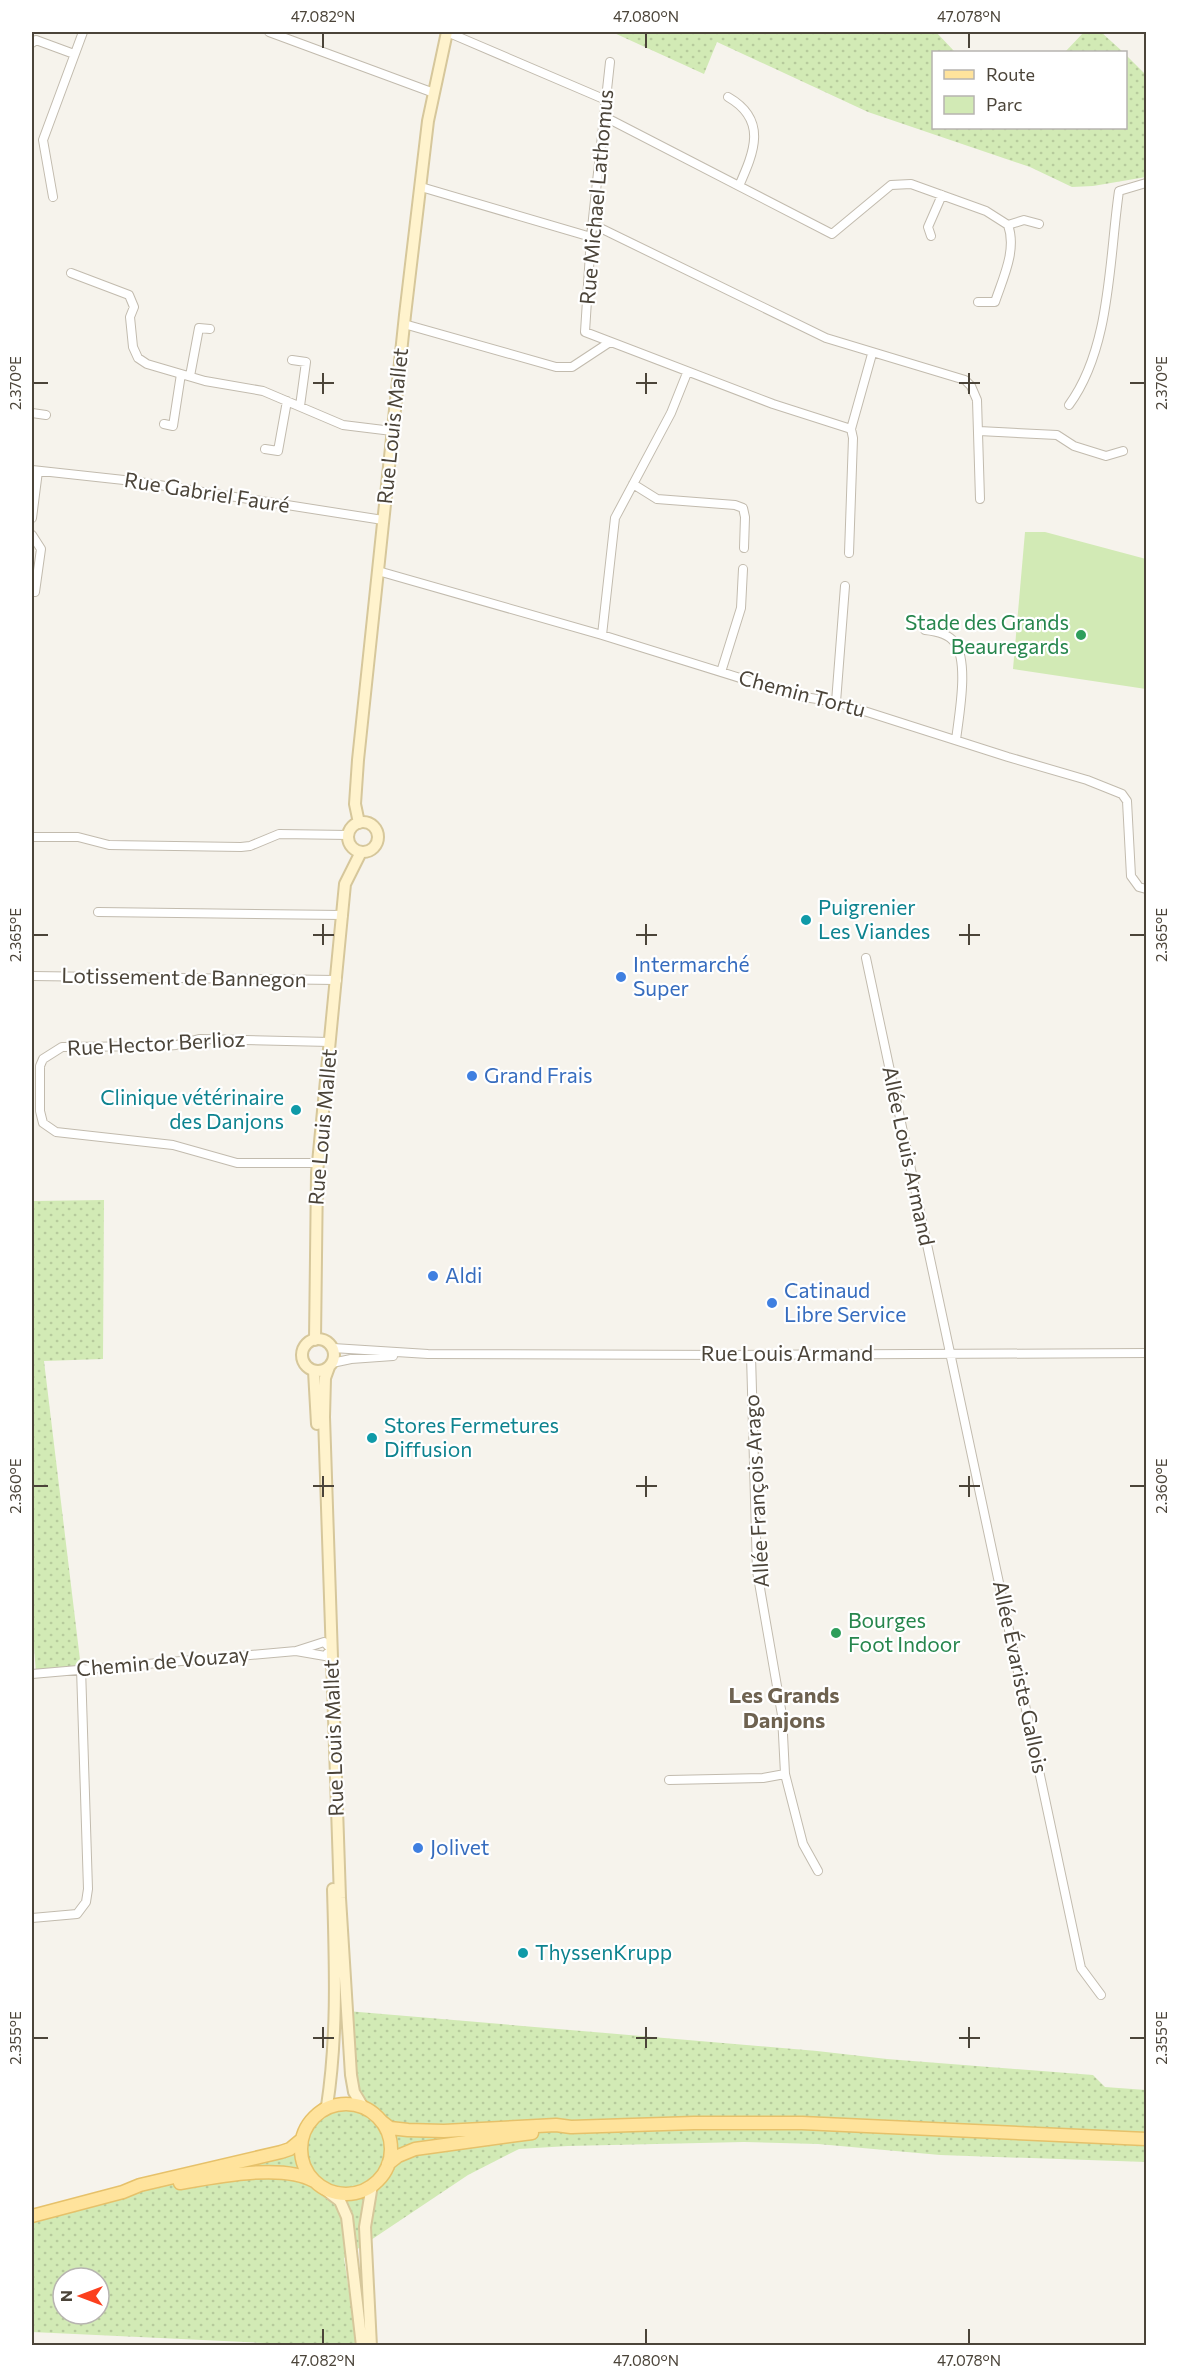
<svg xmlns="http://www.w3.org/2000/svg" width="1178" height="2377" font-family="Commissioner,sans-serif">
<defs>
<pattern id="grass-dots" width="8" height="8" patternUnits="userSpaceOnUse" patternTransform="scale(1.5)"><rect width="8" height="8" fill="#d2eab5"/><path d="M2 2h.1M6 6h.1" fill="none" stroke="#b6ca9c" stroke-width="1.8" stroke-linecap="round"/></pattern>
</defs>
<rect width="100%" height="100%" fill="#f6f3ec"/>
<path fill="url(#grass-dots)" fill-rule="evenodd" d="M612,32h324l19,20h-21v76h192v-73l20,20v102l-53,9 -21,1 -42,-20 -162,-55 -151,-70 -13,32z
M1084,32h17l22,20h-58z
M104,1200l-1,159 -59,2 37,307 -45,5 -4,-51v-421z
M347,2011l470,40 70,8 206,16 12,12 41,3v72l-206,-7 -122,-11 -74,-2 -176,4 -49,3 -51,26 -124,83 13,87h-49l-276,-13v-116l233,-61 37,-16c9,-27 34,-40 60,-32l-8,-15zM63,2278h36v36h-36z"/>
<path fill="#d2eab5" d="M1025,532h20l101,27v130l-133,-20z"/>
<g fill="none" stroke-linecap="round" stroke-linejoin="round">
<g stroke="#c2bbae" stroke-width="10">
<path id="minor" d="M269,32l165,61
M447,32l159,68
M32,43l4,-3 38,14
M610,62l-19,175 -6,95 188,72 78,25 2,9 -4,115
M728,97c40,23 26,55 11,89
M605,117l227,117 59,-49 20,-1 75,27 22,14c9,25 -5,53 -13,77h-17
M421,187l170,50
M53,197l-10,-57 40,-108
M592,224l234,114 139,42 6,6 6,14 3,99
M1008,225l16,-5 15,4
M931,236l-3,-9 14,-32
M71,273l58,22 5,12 -4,10 3,30 5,11 9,6 58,17 58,10 80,34 49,6
M404,324l152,43h16l38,-25
M292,360l14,2 -6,44
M190,376l9,-48 11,1
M1069,405c42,-57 40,-146 50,-214l27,-8
M32,413l14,2
M164,424l9,2 8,-52
M851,429l21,-75
M979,431l78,4 17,11 32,10 17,-5
M265,449l13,2 9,-50
M32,470l101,11 250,39
M633,484l24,15 78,6 8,3 2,9 -1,31
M32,518l6,-47
M32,535l9,14 -6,43
M378,571l224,64 196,61 38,6 172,55 79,23 35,14 5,7 4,75 8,11 7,2
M925,630c10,1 24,4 30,13 14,20 4,72 1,97
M602,635l13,-117 56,-105 16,-40
M721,672l20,-64 2,-39
M836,702l9,-116
M32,837h46l31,8 132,2 9,-1 29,-12 70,1
M98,912l245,3
M866,958l215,1010 20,27
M32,976l305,4
M318,1163h-81l-64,-18 -117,-13 -13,-9 -3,-12v-45l3,-7 19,-12 102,-1 12,-1 23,-6 131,3
M333,1348l95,6 306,1 412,-2
M751,1355l6,216 25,144 3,59 18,70 15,27
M332,1363l19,-4 42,-3
M324,1642l7,7 -6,7 -29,-5z
M32,1674l264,-23
M669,1780l94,-2 22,-4
M32,1918l45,-4 9,-12 2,-13 -7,-221"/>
</g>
<g stroke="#d6c79b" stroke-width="14">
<path id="secondary" d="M348 837a15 15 0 1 1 30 0a15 15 0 1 1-30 0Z
M359,823l-4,-19 3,-44 47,-445 23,-194 19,-89
M302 1355a16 16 0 1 1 32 0a16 16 0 1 1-32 0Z
M315,1340l2,-167 28,-289 16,-32
M329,1367l-4,11 -1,39 16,481 11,177 3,17 9,15
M314,1371l3,53
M323,2110l4,-4c11,-72 8,-144 6,-217
M322,2187l18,14 7,16 15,129
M371,2346l-6,-119 7,-42"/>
</g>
<g stroke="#e6c16a" stroke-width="15">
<path id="primary" d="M301 2149a45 45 0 1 1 90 0a45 45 0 1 1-90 0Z
M381,2121l9,7 18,2 36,1 112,-6 15,2 123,-4h108l344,16
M388,2164l10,-8 17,-7 117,-16
M180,2183c34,-6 103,-20 134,-2
M32,2216l91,-24 17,-7 141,-33 9,-3 12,-10"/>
</g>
<use href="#minor" stroke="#fff" stroke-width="8"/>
<use href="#secondary" stroke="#fff3cd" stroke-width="10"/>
<use href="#primary" stroke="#ffe39c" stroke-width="12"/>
</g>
<path fill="none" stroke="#4b4439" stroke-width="2" d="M323,33v15M646,33v15M969,33v15M323,373v21M646,373v21M969,373v21M33,383h15M313,383h21M636,383h21M959,383h21M1130,383h15M323,924v21M646,924v21M969,924v21M33,935h15M313,935h21M636,935h21M959,935h21M1130,935h15M323,1476v21M646,1476v21M969,1476v21M33,1486h15M313,1486h21M636,1486h21M959,1486h21M1130,1486h15M323,2027v21M646,2027v21M969,2027v21M33,2038h15M313,2038h21M636,2038h21M959,2038h21M1130,2038h15M323,2329v15M646,2329v15M969,2329v15"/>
<g fill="#2e9e5b" stroke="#fff" stroke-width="2">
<circle cx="1081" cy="635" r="6"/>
<circle cx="836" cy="1633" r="6"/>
</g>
<g fill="#0f9aa8" stroke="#fff" stroke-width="2">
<circle cx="806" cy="920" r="6"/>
<circle cx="296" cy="1110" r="6"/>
<circle cx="372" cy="1438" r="6"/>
<circle cx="523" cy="1953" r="6"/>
</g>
<g fill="#3f7fe0" stroke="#fff" stroke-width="2">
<circle cx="621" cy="977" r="6"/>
<circle cx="472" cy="1076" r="6"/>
<circle cx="433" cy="1276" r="6"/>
<circle cx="772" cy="1303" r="6"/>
<circle cx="418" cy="1848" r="6"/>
</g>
<g text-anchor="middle" stroke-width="4.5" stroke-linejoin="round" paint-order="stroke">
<g font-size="21" fill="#4b4439" stroke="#fff">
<text transform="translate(597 197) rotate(-85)" y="7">Rue Michael Lathomus</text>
<text transform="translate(393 426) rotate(-84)" y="7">Rue Louis Mallet</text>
<text transform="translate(207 493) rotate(9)" y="7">Rue Gabriel Fauré</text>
<text transform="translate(802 694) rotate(15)" y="7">Chemin Tortu</text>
<text transform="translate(184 978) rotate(1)" y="7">Lotissement de Bannegon</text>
<text transform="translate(156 1044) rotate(-3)" y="7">Rue Hector Berlioz</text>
<text transform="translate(323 1127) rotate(-85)" y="7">Rue Louis Mallet</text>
<text transform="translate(908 1156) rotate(78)" y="7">Allée Louis Armand</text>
<text x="787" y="1361">Rue Louis Armand</text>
<text transform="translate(757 1491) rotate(-93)" y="7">Allée François Arago</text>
<text transform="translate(163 1662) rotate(-5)" y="7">Chemin de Vouzay</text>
<text transform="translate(1020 1677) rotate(78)" y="7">Allée Évariste Gallois</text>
<text transform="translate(334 1738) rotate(-92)" y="7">Rue Louis Mallet</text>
</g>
<g font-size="21" fill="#27864d" stroke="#fff" text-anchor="end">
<text x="1069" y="630">Stade des Grands<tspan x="1069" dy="24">Beauregards</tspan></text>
<text x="848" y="1628" text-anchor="start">Bourges<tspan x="848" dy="24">Foot Indoor</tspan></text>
</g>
<g font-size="21" fill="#0d838f" stroke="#fff" text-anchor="start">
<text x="818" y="915">Puigrenier<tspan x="818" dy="24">Les Viandes</tspan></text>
<text x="284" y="1105" text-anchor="end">Clinique vétérinaire<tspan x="284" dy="24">des Danjons</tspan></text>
<text x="384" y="1433">Stores Fermetures<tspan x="384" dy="24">Diffusion</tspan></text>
<text x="535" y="1960">ThyssenKrupp</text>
</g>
<g font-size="21" fill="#366cbe" stroke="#fff" text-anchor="start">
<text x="633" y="972">Intermarché<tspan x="633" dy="24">Super</tspan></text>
<text x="484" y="1083">Grand Frais</text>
<text x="445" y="1283">Aldi</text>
<text x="784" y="1298">Catinaud<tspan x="784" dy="24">Libre Service</tspan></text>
<text x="430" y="1855">Jolivet</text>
</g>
<g font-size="22" font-weight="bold" fill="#6e6250" stroke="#fff">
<text x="784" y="1703">Les Grands<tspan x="784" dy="25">Danjons</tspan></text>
</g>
</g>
<rect width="1178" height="2377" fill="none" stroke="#ffffff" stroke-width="66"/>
<rect x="932" y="51" width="195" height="78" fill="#ffffff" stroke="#b7b4b0" stroke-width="1.5"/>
<rect x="944" y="70" width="30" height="9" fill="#ffe39c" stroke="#b7b4b0" stroke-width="1.5"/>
<text x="986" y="81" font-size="18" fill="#4b4439">Route</text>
<rect x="944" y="96" width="30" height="18" fill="#d2eab5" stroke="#b7b4b0" stroke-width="1.5"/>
<text x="986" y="111" font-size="18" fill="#4b4439">Parc</text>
<g transform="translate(81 2296) rotate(270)"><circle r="28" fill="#ffffff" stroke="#b7b4b0" stroke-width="1.5"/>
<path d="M0-4.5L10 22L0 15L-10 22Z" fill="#fc3f1d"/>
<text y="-9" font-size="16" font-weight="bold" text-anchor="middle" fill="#4b4439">N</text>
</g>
<rect x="33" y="33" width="1112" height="2311" fill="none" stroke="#4b4439" stroke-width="2"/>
<g font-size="15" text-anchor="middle" fill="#4b4439">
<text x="323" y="22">47.082°N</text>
<text x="646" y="22">47.080°N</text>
<text x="969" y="22">47.078°N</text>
<text transform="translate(1162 383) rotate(-90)" y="5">2.370°E</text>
<text transform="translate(16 383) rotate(-90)" y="5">2.370°E</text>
<text transform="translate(16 935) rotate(-90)" y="5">2.365°E</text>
<text transform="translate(1162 935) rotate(-90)" y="5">2.365°E</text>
<text transform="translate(1162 1486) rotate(-90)" y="5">2.360°E</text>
<text transform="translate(16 1486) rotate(-90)" y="5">2.360°E</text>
<text transform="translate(16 2038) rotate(-90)" y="5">2.355°E</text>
<text transform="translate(1162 2038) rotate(-90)" y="5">2.355°E</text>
<text x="323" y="2366">47.082°N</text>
<text x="646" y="2366">47.080°N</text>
<text x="969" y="2366">47.078°N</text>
</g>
</svg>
